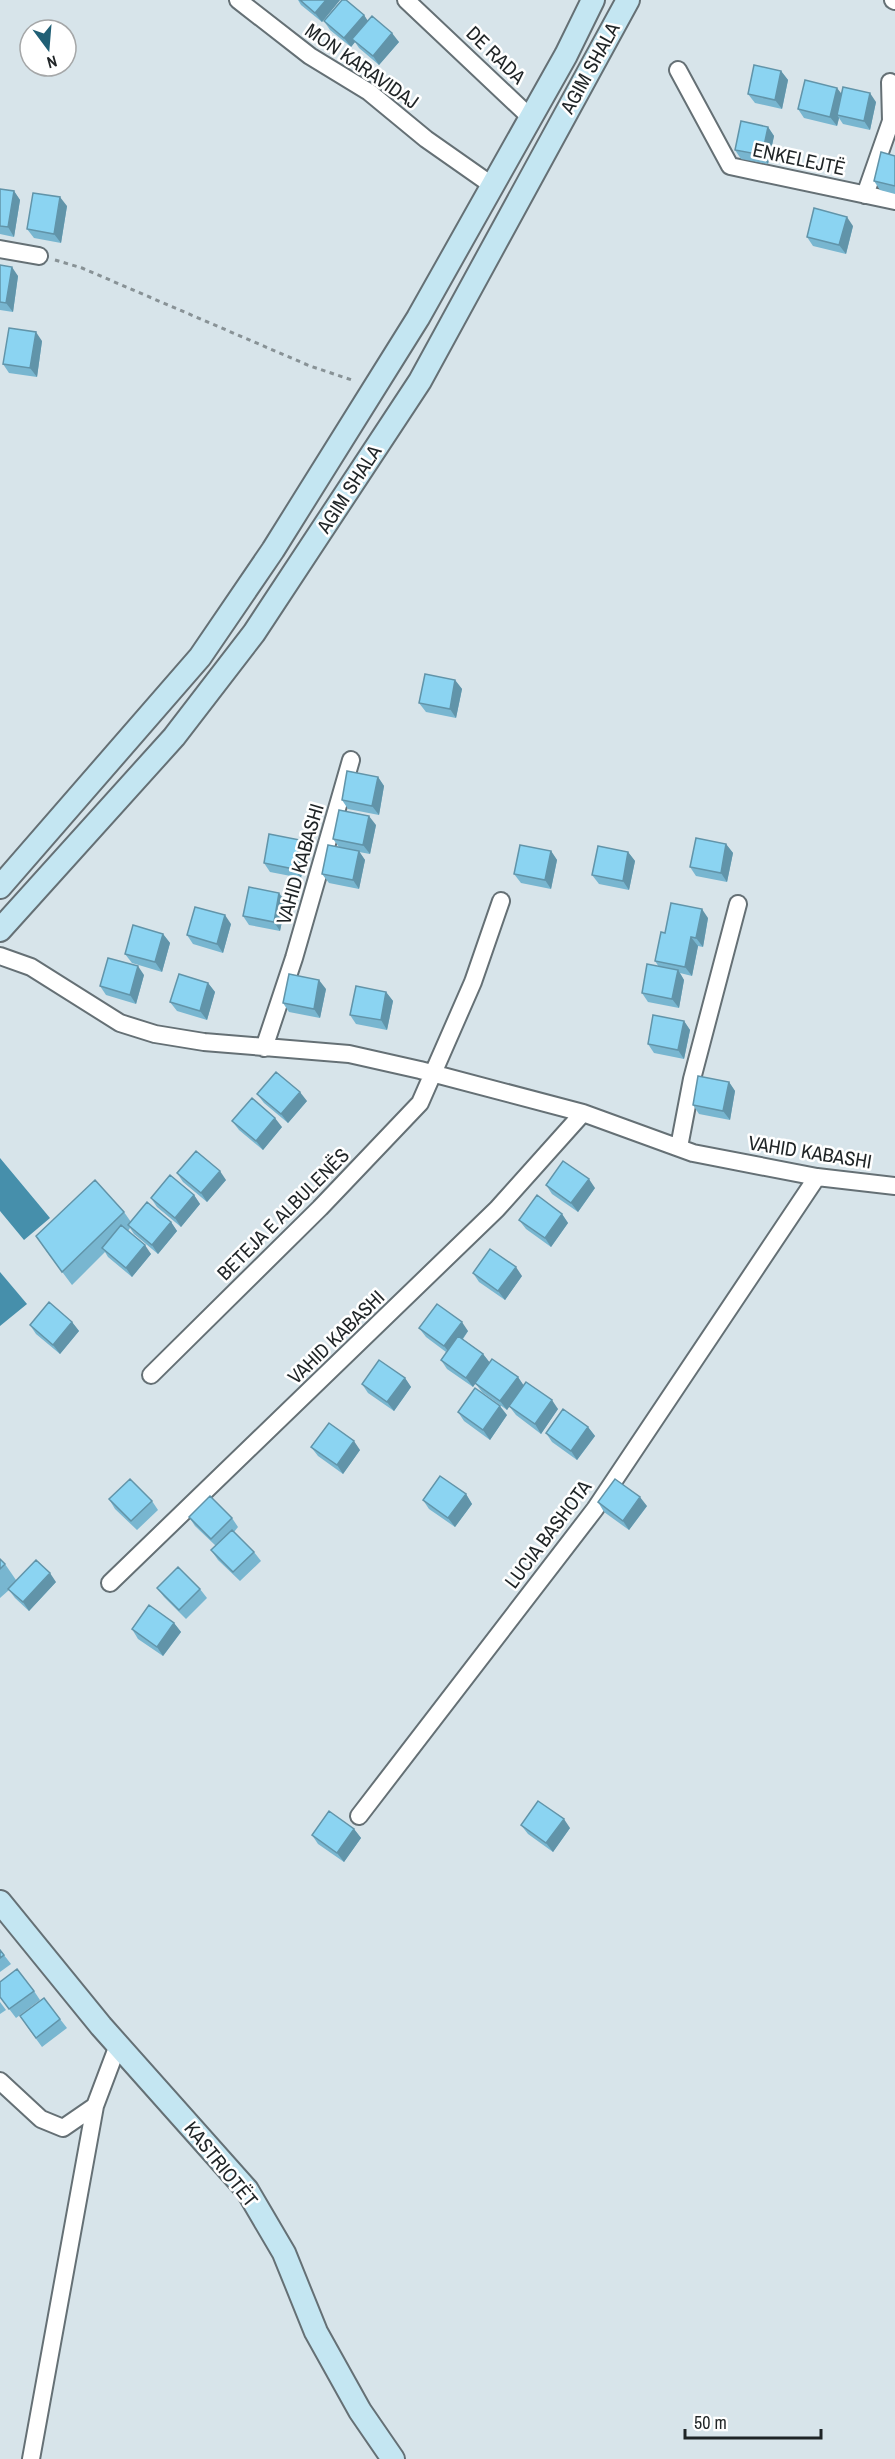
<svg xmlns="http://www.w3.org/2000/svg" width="895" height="2459" font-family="'Archivo Narrow',sans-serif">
<rect width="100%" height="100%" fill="#d7e4ea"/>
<path fill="#468fab" d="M0,1158l50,60 -26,22 -24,-29z
M0,1272l27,32 -27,22z"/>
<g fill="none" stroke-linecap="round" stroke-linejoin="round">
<g stroke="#657075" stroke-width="20">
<path id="street" d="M238,0l72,56 59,36 57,47 67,47
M406,0l125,118
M893,0l2,1
M678,70l52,96 165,35
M865,195l26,-74 -1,-39
M0,249l39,7
M0,956l31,11 89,56 35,11 49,8 145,12 71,16 163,43 110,40 124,24 78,9
M264,1048l30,-90 57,-198
M679,1147l13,-68 46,-175
M151,1375l169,-167 100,-105 53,-121 28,-81
M110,1583l387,-374 86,-96
M359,1816l236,-307 222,-332
M0,2081l41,38 22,9 32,-22 23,-61
M31,2459l64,-353"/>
</g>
<g stroke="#657075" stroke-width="26">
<path id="secondary" d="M0,887l200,-230 73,-107 145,-232 148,-263 27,-55
M0,930l174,-193 80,-104 166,-252 208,-381
M0,1902l101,124 146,164 37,63 32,79 44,79 33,48"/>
</g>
<path stroke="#889296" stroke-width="3" stroke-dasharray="4.5 4.5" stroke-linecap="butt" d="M55,260l27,8 228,98 45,15"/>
<use href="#street" stroke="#fff" stroke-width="16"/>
<use href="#secondary" stroke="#c4e6f2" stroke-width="22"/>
</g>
<path fill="#78b6d0" d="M298,0h42l-18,22 -21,-17z
M364,15l3,6 32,21 -20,23 -20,-17 -4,-6 -4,5 -21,-17 -6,-9z
M781,71l7,9 -6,29 -27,-6 -7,-9z
M837,88l4,6 35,8 -6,28 -27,-6 -4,-6 -2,8 -33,-8 -6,-9z
M768,127l6,9 -6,28 -27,-5 -6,-9z
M895,156v38l-15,-4 -6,-9z
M0,189l14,2 6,9 -6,37 -14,-3z
M67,206l-6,37 -27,-5 -7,-9z
M853,226l-7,28 -33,-8 -6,-9z
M0,265l18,11 -5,36 -13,-2z
M42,341l-5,36 -28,-4 -6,-9z
M455,680l7,9 -6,29 -30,-6 -7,-9z
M378,777l6,9 -5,29 -31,-6 -6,-9z
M376,825l-6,29 -11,-2 6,8 -6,29 -30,-6 -7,-9 17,-27 -6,-8z
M300,840l6,9 -5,29 -31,-6 -6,-9z
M726,844l7,9 -6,29 -31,-6 -6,-9z
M551,851l6,9 -6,29 -30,-6 -7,-9z
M628,852l7,9 -6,29 -30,-6 -7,-9z
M286,902l-6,29 -31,-6 -6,-9z
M708,918l-5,29 -5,-1 -6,30 -12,-3 4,7 -5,28 -31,-6 -6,-9 17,-26 -4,-6 10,-28z
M231,924l-8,29 -30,-9 -6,-9z
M163,934l7,9 -8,29 -30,-9 -7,-9z
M144,975l-8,29 -30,-9 -6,-9z
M208,983l7,9 -8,28 -30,-9 -7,-9z
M326,989l-6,29 -31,-6 -6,-9z
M386,992l7,9 -6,29 -31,-6 -6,-9z
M684,1021l6,9 -6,29 -30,-6 -6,-9z
M729,1082l6,9 -5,29 -31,-6 -6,-9z
M257,1094l50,7 -19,22 -24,-20z
M232,1121l50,6 -19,23 -24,-20z
M177,1173l49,7 -19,22 -24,-20z
M546,1185l49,3 -17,24 -26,-18z
M194,1195l6,9 -19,23 -24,-20 -6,-9z
M124,1212l7,10h40l6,9 -19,23 -24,-20 -4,-6 -2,3 23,23 -19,23 -24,-20 -3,-5 -33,33 -27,-36z
M562,1214l6,9 -17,24 -25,-18 -7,-9z
M473,1273l49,3 -17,24 -26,-18z
M72,1322l7,9 -19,23 -24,-20 -6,-9z
M419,1328l49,3 -5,8 20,15 7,9 28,14 6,9 34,23 -17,25 -25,-19 -7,-9 -2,4 -25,-18 -7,-9 -2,4 -26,-18 -6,-9 5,-8 -20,-15z
M405,1378l6,9 -17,24 -26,-18 -6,-9z
M458,1412l49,3 -17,25 -26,-19z
M588,1427l7,9 -18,24 -25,-18 -6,-9z
M311,1447l49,3 -17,24 -25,-18z
M466,1494l6,10 -17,23 -26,-18 -6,-9z
M109,1499l43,2 6,9 -21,20 -22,-21z
M598,1502l49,4 -18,24 -25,-18z
M189,1517l43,1 6,9 -4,5 20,20 7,9 -21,20 -22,-21 -7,-10 5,-4 -21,-20z
M0,1559l5,5 11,16 40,2 -27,29 -14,-13 -6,-8 -9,8z
M157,1588l43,1 7,9 -21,21 -22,-22z
M174,1623l7,9 -18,24 -25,-17 -6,-10z
M521,1825l49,3 -17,24 -25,-18z
M354,1829l7,9 -17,24 -26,-18 -6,-9z
M0,1950l11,14 -11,8z
M34,1991l6,9 -24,18 -16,-21z
M0,2002l6,8 -6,4z
M60,2019l7,9 -25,19 -16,-22z"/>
<path fill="#6194a9" d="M326,0h14l-18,22 -7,-9z
M364,15l6,9 -18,15 3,3 -4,5 -7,-9z
M392,33l7,9 -20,23 -6,-9z
M781,71l7,9 -6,29 -7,-9z
M837,88l7,9 -7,18 2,3 -2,8 -7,-9z
M870,93l6,9 -6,28 -6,-9z
M768,127l6,9 -6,28 -6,-9z
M14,191l6,9 -6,37 -6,-10z
M60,197l7,9 -6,37 -7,-9z
M847,217l6,9 -7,28 -7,-9z
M12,267l6,9 -5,36 -7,-9z
M36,332l6,9 -5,36 -7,-9z
M455,680l7,9 -6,29 -6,-9z
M378,777l6,9 -5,29 -7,-9z
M369,816l7,9 -6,29 -7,-9z
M300,840l6,9 -5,29 -7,-9z
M726,844l7,9 -6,29 -6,-9z
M359,851l6,9 -6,29 -6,-9z
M551,851l6,9 -6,29 -6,-9z
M628,852l7,9 -6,29 -6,-9z
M279,893l7,9 -6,29 -6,-9z
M702,909l6,9 -5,29 -7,-9z
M225,915l6,9 -8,29 -6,-9z
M163,934l7,9 -8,29 -7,-10z
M691,937l7,9 -6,30 -7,-9z
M138,966l6,9 -8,29 -6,-9z
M678,970l6,10 -5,28 -7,-9z
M319,980l7,9 -6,29 -6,-9z
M208,983l7,9 -8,28 -7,-9z
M386,992l7,9 -6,29 -6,-10z
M684,1021l6,9 -6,29 -6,-9z
M729,1082l6,9 -5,29 -7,-9z
M300,1092l7,9 -19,22 -7,-9z
M275,1118l7,9 -19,23 -7,-9z
M220,1171l6,9 -19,22 -6,-9z
M589,1179l6,9 -17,24 -7,-9z
M194,1195l6,9 -19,23 -6,-9z
M562,1214l6,9 -17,24 -6,-9z
M171,1222l6,9 -19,23 -6,-9z
M145,1245l6,9 -19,23 -6,-9z
M516,1267l6,9 -17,24 -7,-9z
M72,1322l7,9 -19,23 -7,-9z
M462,1322l6,9 -17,24 -7,-9z
M483,1354l7,9 -17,24 -7,-9z
M518,1377l6,9 -17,24 -7,-9z
M405,1378l6,9 -17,24 -7,-9z
M552,1400l6,9 -17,25 -6,-10z
M500,1406l7,9 -17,25 -7,-10z
M588,1427l7,9 -18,24 -6,-9z
M354,1441l6,9 -17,24 -6,-9z
M466,1494l6,10 -17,23 -7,-9z
M640,1497l7,9 -18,24 -6,-9z
M50,1573l6,9 -27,29 -6,-9z
M174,1623l7,9 -18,24 -6,-9z
M564,1819l6,9 -17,24 -7,-9z
M354,1829l7,9 -17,24 -7,-9z"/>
<path fill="#8bd4f2" stroke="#6194a9" stroke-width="1.5" d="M300,0h26l-11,13z
M342,0h4l18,15 -20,23 -20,-17z
M372,16l20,17 -19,23 -21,-17z
M754,65l27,6 -6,29 -27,-6z
M805,80l32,8 -7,29 -32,-8z
M843,87l27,6 -6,28 -27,-6z
M741,121l27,6 -6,28 -27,-5z
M881,152l14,4v30l-21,-5z
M0,189l14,2 -6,36 -8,-1z
M33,193l27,4 -6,37 -27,-5z
M814,208l33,9 -8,28 -32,-8z
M0,265l12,2 -6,36 -6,-1z
M9,328l27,4 -6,36 -27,-4z
M425,674l30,6 -5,29 -31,-6z
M347,771l31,6 -6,29 -30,-6z
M339,810l30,6 -6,29 -30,-6z
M269,834l31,6 -6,29 -30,-6z
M696,838l30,6 -5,29 -31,-6z
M328,845l31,6 -6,29 -31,-6z
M520,845l31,6 -6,29 -31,-6z
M598,846l30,6 -5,29 -31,-6z
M249,887l30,6 -5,29 -31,-6z
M671,903l31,6 -6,29 -5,-1 -6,30 -30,-6 6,-29 4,1z
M195,907l30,8 -8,29 -30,-9z
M133,925l30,9 -8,28 -30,-8z
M108,958l30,8 -8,29 -30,-9z
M647,964l31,6 -6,29 -30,-6z
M179,974l29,9 -8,28 -30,-9z
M289,974l30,6 -5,29 -31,-6z
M356,986l30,6 -5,28 -31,-5z
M653,1015l31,6 -6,29 -30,-6z
M276,1072l24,20 -19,22 -24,-20z
M698,1076l31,6 -6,29 -30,-6z
M252,1098l23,20 -19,23 -24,-20z
M196,1151l24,20 -19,22 -24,-20z
M563,1161l26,18 -18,24 -25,-18z
M170,1175l24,20 -19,23 -24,-20z
M95,1180l29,32 -62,60 -26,-36z
M537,1195l25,19 -17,24 -26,-18z
M147,1202l24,20 -19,23 -24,-20z
M121,1225l24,20 -19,23 -24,-20z
M490,1249l26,18 -18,24 -25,-18z
M49,1302l23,20 -19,23 -23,-20z
M437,1304l25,18 -18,24 -25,-18z
M458,1336l25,18 -17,24 -25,-18z
M492,1359l26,18 -18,24 -25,-18z
M379,1360l26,18 -18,24 -25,-18z
M526,1382l26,18 -17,24 -26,-18z
M475,1388l25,18 -17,24 -25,-18z
M563,1409l25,18 -17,24 -25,-18z
M329,1423l25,18 -17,24 -26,-18z
M440,1476l26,18 -18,24 -25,-18z
M130,1479l22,22 -21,20 -22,-22z
M615,1479l25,18 -17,24 -25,-19z
M210,1496l22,22 -21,21 -22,-22z
M232,1530l22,22 -21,20 -22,-22z
M0,1559l5,5 -5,5z
M36,1560l14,13 -27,29 -15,-13z
M178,1567l22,22 -21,21 -22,-22z
M149,1605l25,18 -17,24 -25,-18z
M538,1801l26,18 -18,24 -25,-18z
M329,1811l25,18 -17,24 -25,-18z
M0,1950l4,5 -4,3z
M17,1969l17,22 -25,18 -9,-12v-15z
M44,1998l16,21 -24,19 -16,-22z"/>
<g text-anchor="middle" stroke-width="5" stroke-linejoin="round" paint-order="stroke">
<g font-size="20" fill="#1f2426" stroke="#fff">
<text transform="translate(496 55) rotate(44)" y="7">DE RADA</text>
<text transform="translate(362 66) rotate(35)" y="7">MON KARAVIDAJ</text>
<text transform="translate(590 68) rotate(-61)" y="7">AGIM SHALA</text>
<text transform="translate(799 159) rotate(12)" y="7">ENKELEJTË</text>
<text transform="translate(349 489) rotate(-57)" y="7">AGIM SHALA</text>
<text transform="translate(300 864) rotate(-74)" y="7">VAHID KABASHI</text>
<text transform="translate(810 1152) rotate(9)" y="7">VAHID KABASHI</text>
<text transform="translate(283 1214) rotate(-45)" y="7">BETEJA E ALBULENËS</text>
<text transform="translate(336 1337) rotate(-44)" y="7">VAHID KABASHI</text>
<text transform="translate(548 1534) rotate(-53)" y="7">LUCIA BASHOTA</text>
<text transform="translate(221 2164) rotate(51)" y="7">KASTRIOTËT</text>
</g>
</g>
<g transform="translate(48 48) rotate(164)"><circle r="28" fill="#ffffff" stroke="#a5a7a8" stroke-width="1.5"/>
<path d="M0-4.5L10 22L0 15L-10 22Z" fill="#205f75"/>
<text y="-9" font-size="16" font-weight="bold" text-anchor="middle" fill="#1f2426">N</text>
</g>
<path d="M685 2429v9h136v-9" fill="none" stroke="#1f2426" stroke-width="3"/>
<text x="694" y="2429" font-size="18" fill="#1f2426" stroke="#ffffff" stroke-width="4.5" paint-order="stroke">50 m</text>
</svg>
